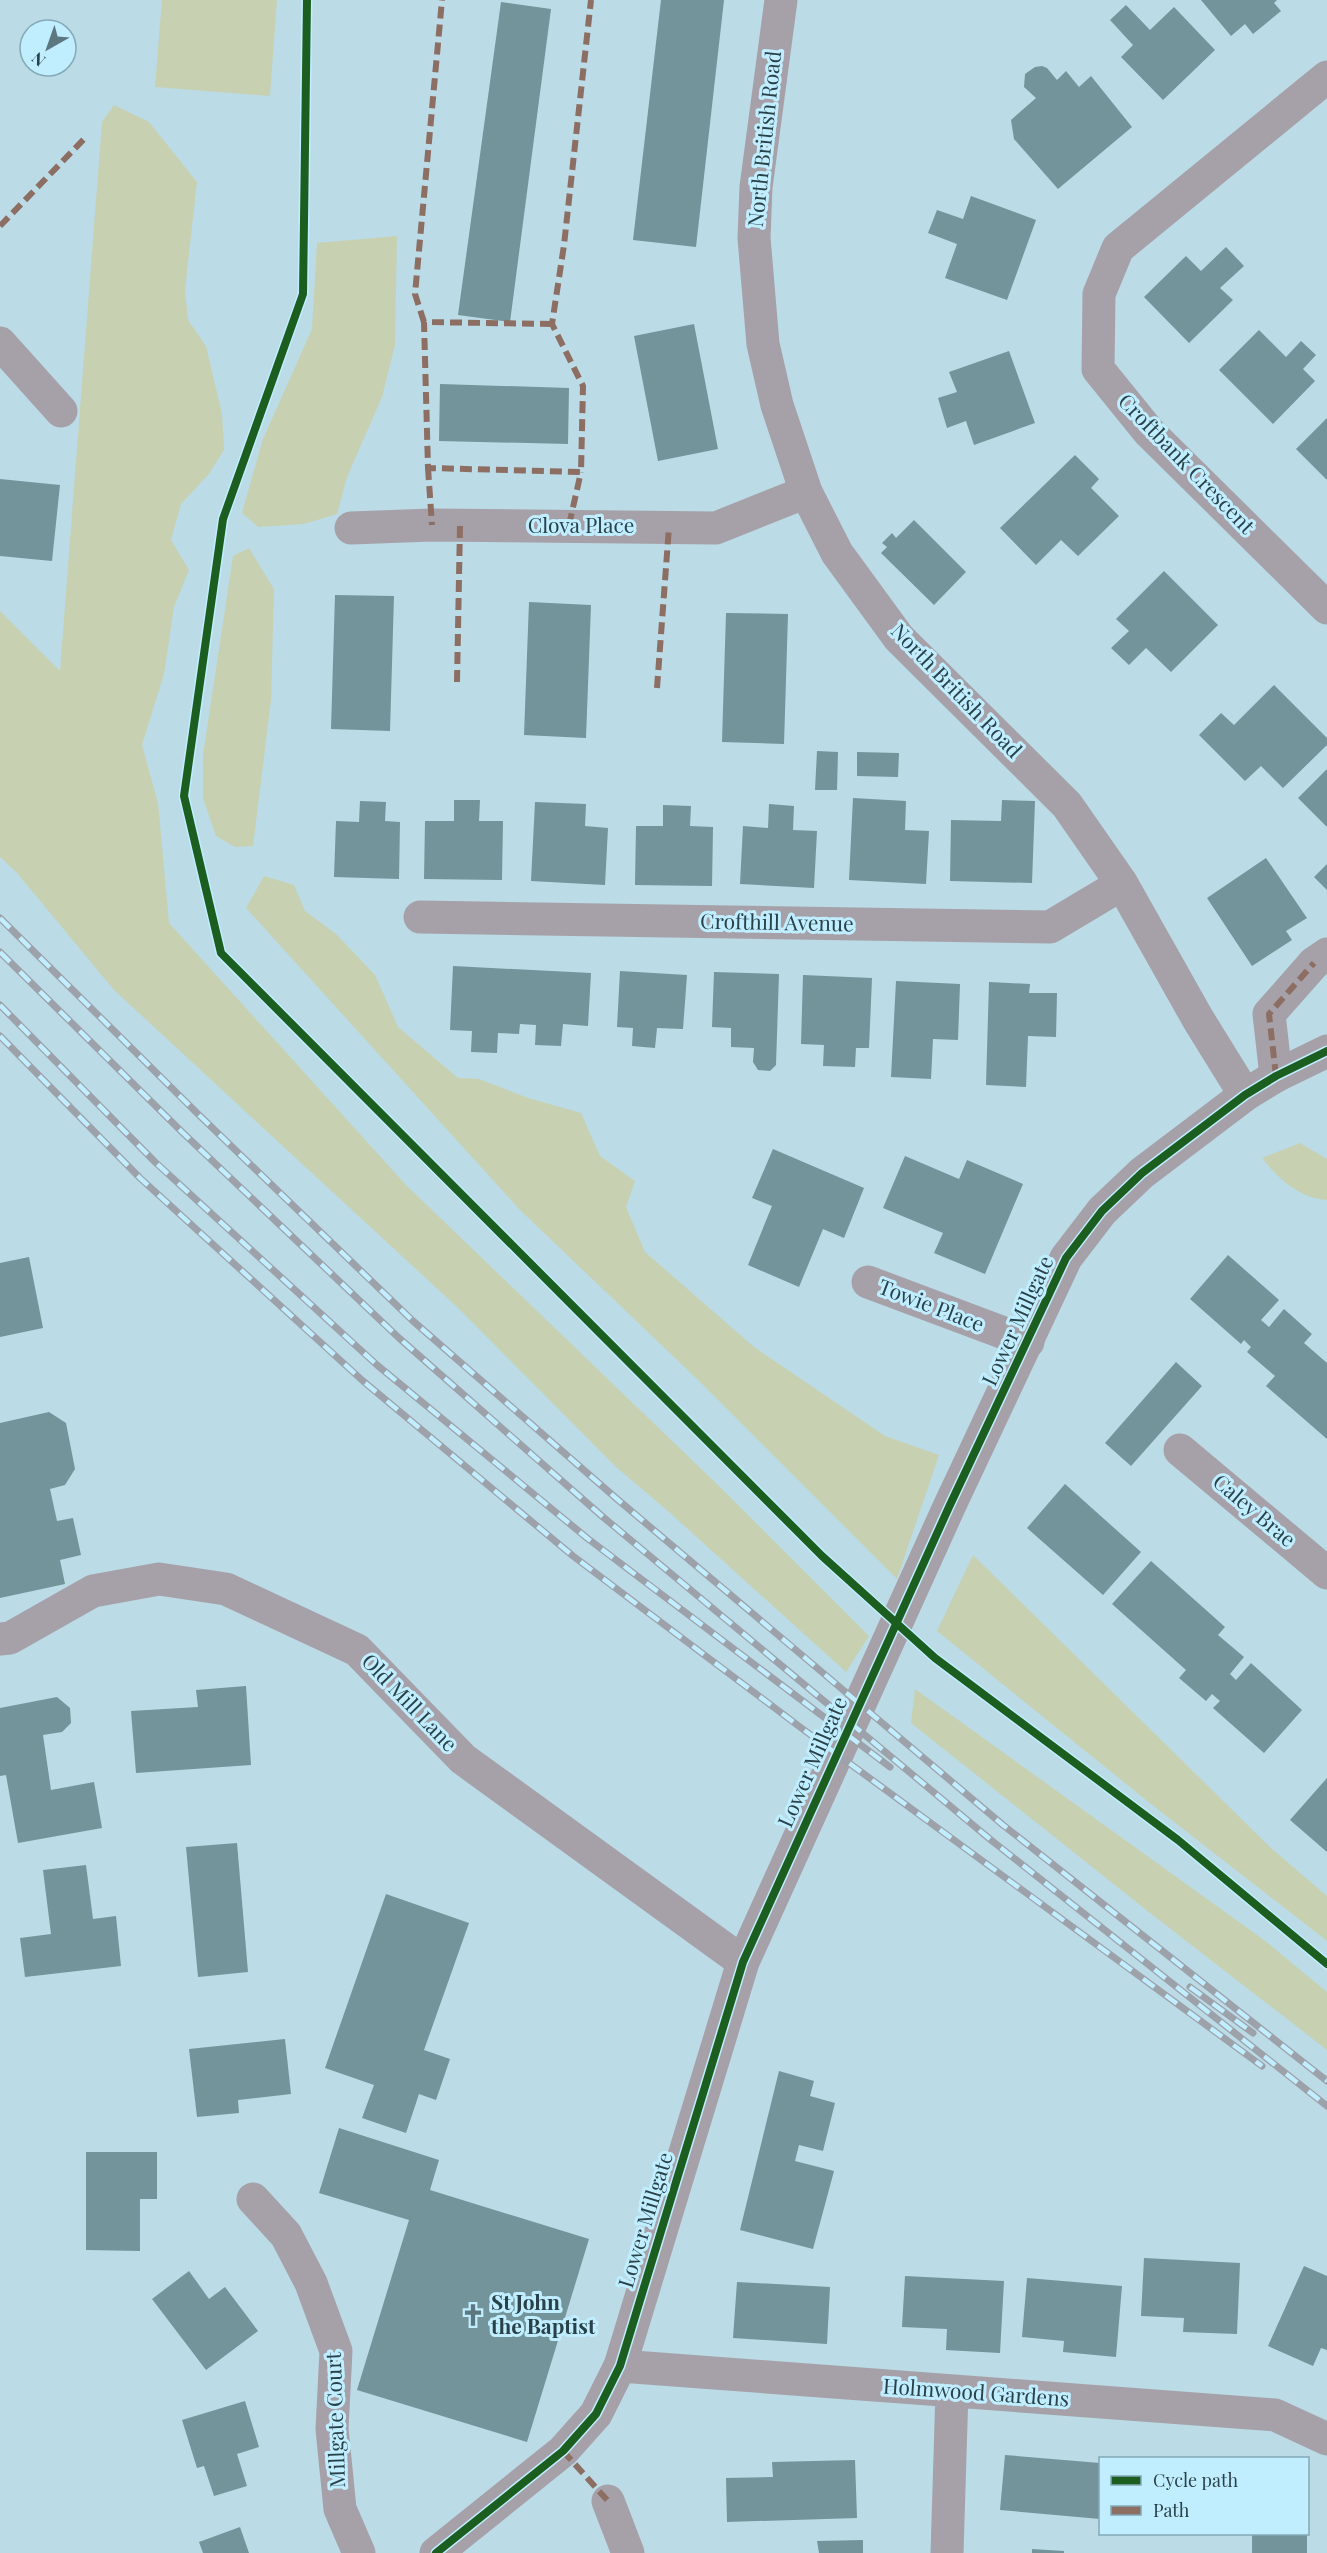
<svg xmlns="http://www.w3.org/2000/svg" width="1327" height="2553" font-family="'Playfair Display',serif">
<rect width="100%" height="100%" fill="#bbdbe6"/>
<path fill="#c7d1b1" d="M162,0h115l-7,96 -115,-9z
M114,105l35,17 48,60 -12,108 3,30 18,26 16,68 2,36 -15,24 -28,30 -10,36 18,30 -15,37 -10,67 -22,71 16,58 11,120 237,262 315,303 148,148 -23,36 -177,-160 -53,-45 -159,-160 -343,-317 -97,-117 -17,-16v-246l60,60 42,-549z
M397,236l-2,109 -13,52 -35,80 -10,37 -33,10 -46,3 -16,-14 21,-74 49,-110 5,-86z
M249,548l25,41 -3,111 -18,146 -18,1 -19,-11 -13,-38v-43l30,-199z
M264,876l30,9 11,26 31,23 39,41 23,52 60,51 21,1 49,19 53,15 19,43 35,25 -9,26 19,45 109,95 131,89 54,19 -42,124 -201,-201 -176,-168 -274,-302z
M1300,1143l27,16v41c-29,-3 -47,-20 -65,-42z
M973,1555l298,293 56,48v45l-181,-141 -209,-169z
M915,1689l349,251 63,52v58l-182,-141 -234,-186z"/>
<path fill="#72949a" d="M661,0h63l-28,247 -63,-7z
M1201,0h76l-3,3 7,8 -28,23 -8,-10 -14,12z
M501,2l50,7 -41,313 -52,-7z
M1126,5l24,25 24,-23 41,43 -52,50 -42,-43 12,-12 -23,-25z
M1042,66l5,2 10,12 9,-9 13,16 12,-11 41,51 -74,62 -44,-50 -3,-19 25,-22 -12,-11 1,-13 10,-7z
M971,196l65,24 -29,80 -62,-22 12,-34 -29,-11 9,-23 26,9z
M1226,247l18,19 -24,22 13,12 -44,43 -45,-46 42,-41 15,15z
M694,324l24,125 -60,12 -24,-125z
M1259,330l27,27 15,-16 15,14 -13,14 12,12 -42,43 -54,-54z
M1009,351l26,72 -61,22 -8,-24 -19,7 -9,-30 19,-6 -8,-20z
M440,384l129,4 -1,56 -129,-3z
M1327,418v62l-31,-31z
M1075,455l24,24 -8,9 28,28 -41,40 -17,-16 -25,25 -36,-37z
M0,479l60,6 -8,76 -52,-5z
M914,520l52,52 -32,33 -53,-52 6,-6 -5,-4 10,-10 4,5z
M1164,571l54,54 -47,47 -25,-24 -17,17 -18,-17 18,-17 -13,-12z
M335,595l59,1 -4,135 -59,-2z
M529,602l62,3 -5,133 -62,-3z
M726,613l62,1 -4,130 -62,-2z
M1274,685l53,53v7l-44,43 -22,-22 -16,15 -46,-46 22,-22 13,12z
M817,751l21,1 -1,38h-22z
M857,752l42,1 -1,24 -41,-1z
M1327,769v58l-29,-29z
M853,798l53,3 -1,29 24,1 -3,53 -77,-4z
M454,800h26l-1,21h24l-1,59 -78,-1 1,-58h29z
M1002,800l33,1 -3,82 -82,-2 1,-61 50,1z
M360,801l26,1 -1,19 15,1 -1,57 -65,-2 2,-56 23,1z
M535,802l51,2 -1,22 23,2 -3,57 -74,-4z
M769,804l25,2 -1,24 24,1 -3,57 -74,-4 3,-58 25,2z
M663,805l28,1 -1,20 23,1 -1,59 -77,-1 1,-59h27z
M1266,858l41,60 -21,13 6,9 -40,26 -45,-68z
M1327,864v26l-13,-13z
M453,966l138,7 -3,53 -25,-2 -2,22 -26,-1 1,-20 -16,-1 -1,10 -21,-1 -1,20 -26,-1 1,-21 -22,-1z
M620,971l67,4 -4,54 -26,-1 -2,20 -23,-2 1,-18 -16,-1z
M714,972l65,2 -3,91 -6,6 -12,-1 -5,-8 1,-14 -23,-1v-19l-19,-1z
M803,975l69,3 -3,70h-13l-1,19 -32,-1 1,-21 -23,-1z
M896,981l64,3 -2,56 -25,-1 -2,40 -40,-2z
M989,982l41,2 -1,9h28l-1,44 -28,-1 -2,51 -40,-2z
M773,1149l91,39 -20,50 -21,-9 -24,58 -51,-22 24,-59 -20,-8z
M905,1156l54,23 8,-19 56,24 -38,90 -51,-21 9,-20 -60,-25z
M1228,1255l51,45 -18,20 8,7 15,-18 28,25 -8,9 23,20v76l-61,-53 9,-10 -28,-24 4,-5 -7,-7 -3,4 -51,-45z
M29,1257l14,71 -43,9v-74z
M1176,1362l26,24 -71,80 -26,-23z
M49,1412l17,11 9,46 -10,16 -15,4 7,32 16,-3 8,37 -21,5 5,24 -65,14v-175z
M1065,1484l76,68 -38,43 -76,-67z
M1151,1561l74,66 -7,8 26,22 -14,17 6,6 15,-17 51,47 -38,43 -51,-45 7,-7 -8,-7 -6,7 -27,-23 7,-8 -74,-66z
M246,1686l5,79 -115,8 -5,-62 67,-4 -2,-17z
M57,1697l13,11 1,15 -9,9 -19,3 8,55 43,-8 8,46 -84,15 -12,-68 -6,1v-68z
M1327,1778v74l-37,-32z
M237,1843l11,129 -50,5 -12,-130z
M86,1865l7,54 23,-3 5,50 -96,11 -5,-39 31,-4 -8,-64z
M386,1894l83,29 -45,127 26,9 -14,41 -17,-6 -13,39 -44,-15 12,-33 -49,-17z
M285,2039l6,55 -53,6 1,13 -42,4 -8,-68z
M779,2071l35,10 -4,15 25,7 -12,48 -24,-6 -4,16 39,10 -21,78 -73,-19z
M339,2128l100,32 -9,30 159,49 -62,203 -170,-52 52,-170 -90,-27z
M86,2152h71v47h-17v52l-54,-1z
M1144,2258l96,5 -3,71 -54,-2 1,-14 -43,-2z
M1304,2266l23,10v74l-6,-2 -8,18 -45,-20z
M189,2271l20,28 16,-12 33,44 -52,39 -54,-71z
M905,2276l99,5 -4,72 -54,-3 1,-21 -45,-2z
M1027,2278l95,8 -6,71 -53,-5 1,-11 -42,-4z
M737,2282l93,5 -3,57 -94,-6z
M245,2401l14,46 -22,7 10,32 -33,10 -10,-30 -7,2 -15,-48z
M1005,2455l95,8v56l-100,-9z
M855,2460l2,58 -130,4 -1,-44 47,-1 -1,-15z
M240,2527l9,26h-46l-4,-11z
M1252,2534h55v19h-55z
M863,2540v13h-44l-2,-12z
M1032,2549l32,2v2h-32z"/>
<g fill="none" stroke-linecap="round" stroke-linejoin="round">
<path stroke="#a6a1a9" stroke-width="33" d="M1276,1076l-7,-62 45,-51"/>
<path stroke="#a6a1a9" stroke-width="33" d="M781,0l-25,187 -2,51 9,106 14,61 29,87 31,61 62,85 168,167 55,79 76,135 47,76
M1327,77l-209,171 -19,46 -1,75 51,63 178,176
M0,343l61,68
M351,528l81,-3 284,3 90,-36
M420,917l630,10 72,-43
M1314,963l13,-9
M868,1282l160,60
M1180,1450l147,123
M0,1639l10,-1 83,-47 66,-12 67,10 131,61 106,109 280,203
M253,2199l33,36 25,48 25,68 -4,78 8,80 19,44
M620,2366l655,49 52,24
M608,2501l20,52
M947,2553l5,-162"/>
<path stroke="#a6a1a9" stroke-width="33" d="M436,2553l127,-102 33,-37 24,-48 123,-404 206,-455 117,-249 36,-47 40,-38 103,-78 31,-19 51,-25"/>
<g stroke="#9da1a9" stroke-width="7">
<path id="rail" d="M0,918l199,197 214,206 204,178 386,326 324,256
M0,952l181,179 218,207 204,179 388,323 336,266
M0,1005l155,157 222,203 210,173 303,229
M0,1036l140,142 223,203 210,175 231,174 458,336
M1190,1987l63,46"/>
</g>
<use href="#rail" stroke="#c0eeff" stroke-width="4.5" stroke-dasharray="14" stroke-linecap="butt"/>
<path stroke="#8d6e63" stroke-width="6" stroke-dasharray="12 6" stroke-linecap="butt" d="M0,226l86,-89
M424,322l-9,-28 27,-294
M552,324l-128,-2 4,146 153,4 2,-86 -31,-62 12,-79 27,-245
M428,468l4,57
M569,525l12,-53
M457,682l3,-157
M657,688l12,-161
M1276,1076l-7,-62 45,-51
M563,2451l45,50"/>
<g stroke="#c0eeff" stroke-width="11">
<path id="cycleway" d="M307,0l-4,294 -80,225 -39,277 37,157 601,603 113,102 243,182 149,124
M436,2553l127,-102 33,-37 24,-48 123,-404 206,-455 117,-249 36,-47 40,-38 103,-78 31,-19 51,-25"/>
</g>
<use href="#cycleway" stroke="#1b5e20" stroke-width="8"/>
</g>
<defs>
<g id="church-bare" transform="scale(1.8)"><path d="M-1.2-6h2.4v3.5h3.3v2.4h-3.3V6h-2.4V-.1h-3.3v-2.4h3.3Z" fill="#5c7780" stroke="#c0eeff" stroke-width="2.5" paint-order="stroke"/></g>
</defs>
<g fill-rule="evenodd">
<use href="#church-bare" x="473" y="2315"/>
</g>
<g text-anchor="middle" stroke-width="6" stroke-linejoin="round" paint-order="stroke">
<g font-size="21" fill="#294149" stroke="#c0eeff">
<text transform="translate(765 139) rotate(-84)" y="7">North British Road</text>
<text transform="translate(1186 464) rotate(46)" y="7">Croftbank Crescent</text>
<text x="581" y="533">Clova Place</text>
<text transform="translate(956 691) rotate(46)" y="7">North British Road</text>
<text transform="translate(777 923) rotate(1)" y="7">Crofthill Avenue</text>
<text transform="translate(931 1306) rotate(21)" y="7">Towie Place</text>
<text transform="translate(1018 1321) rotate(-65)" y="7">Lower Millgate</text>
<text transform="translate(1254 1511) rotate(40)" y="7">Caley Brae</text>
<text transform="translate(409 1703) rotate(46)" y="7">Old Mill Lane</text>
<text transform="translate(813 1762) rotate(-66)" y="7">Lower Millgate</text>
<text transform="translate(646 2220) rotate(-73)" y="7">Lower Millgate</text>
<text transform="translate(976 2393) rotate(4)" y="7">Holmwood Gardens</text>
<text transform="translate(336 2420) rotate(-92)" y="7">Millgate Court</text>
</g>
<g font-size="21" font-weight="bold" fill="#294149" stroke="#c0eeff" text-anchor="start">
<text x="491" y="2310">St John<tspan x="491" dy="24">the Baptist</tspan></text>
</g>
</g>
<rect x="1099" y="2457" width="210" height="78" fill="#c0eeff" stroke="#84a9b6" stroke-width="1.5"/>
<rect x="1111" y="2476" width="30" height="9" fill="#1b5e20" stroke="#84a9b6" stroke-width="1.5"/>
<text x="1153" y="2487" font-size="18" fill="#294149">Cycle path</text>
<rect x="1111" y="2506" width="30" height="9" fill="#8d6e63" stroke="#84a9b6" stroke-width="1.5"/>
<text x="1153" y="2517" font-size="18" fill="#294149">Path</text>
<g transform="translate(48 48) rotate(220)"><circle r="28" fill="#c0eeff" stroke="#84a9b6" stroke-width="1.5"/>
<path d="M0-4.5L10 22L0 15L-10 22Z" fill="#5c7780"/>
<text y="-9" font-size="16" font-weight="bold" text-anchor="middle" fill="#294149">N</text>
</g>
</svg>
